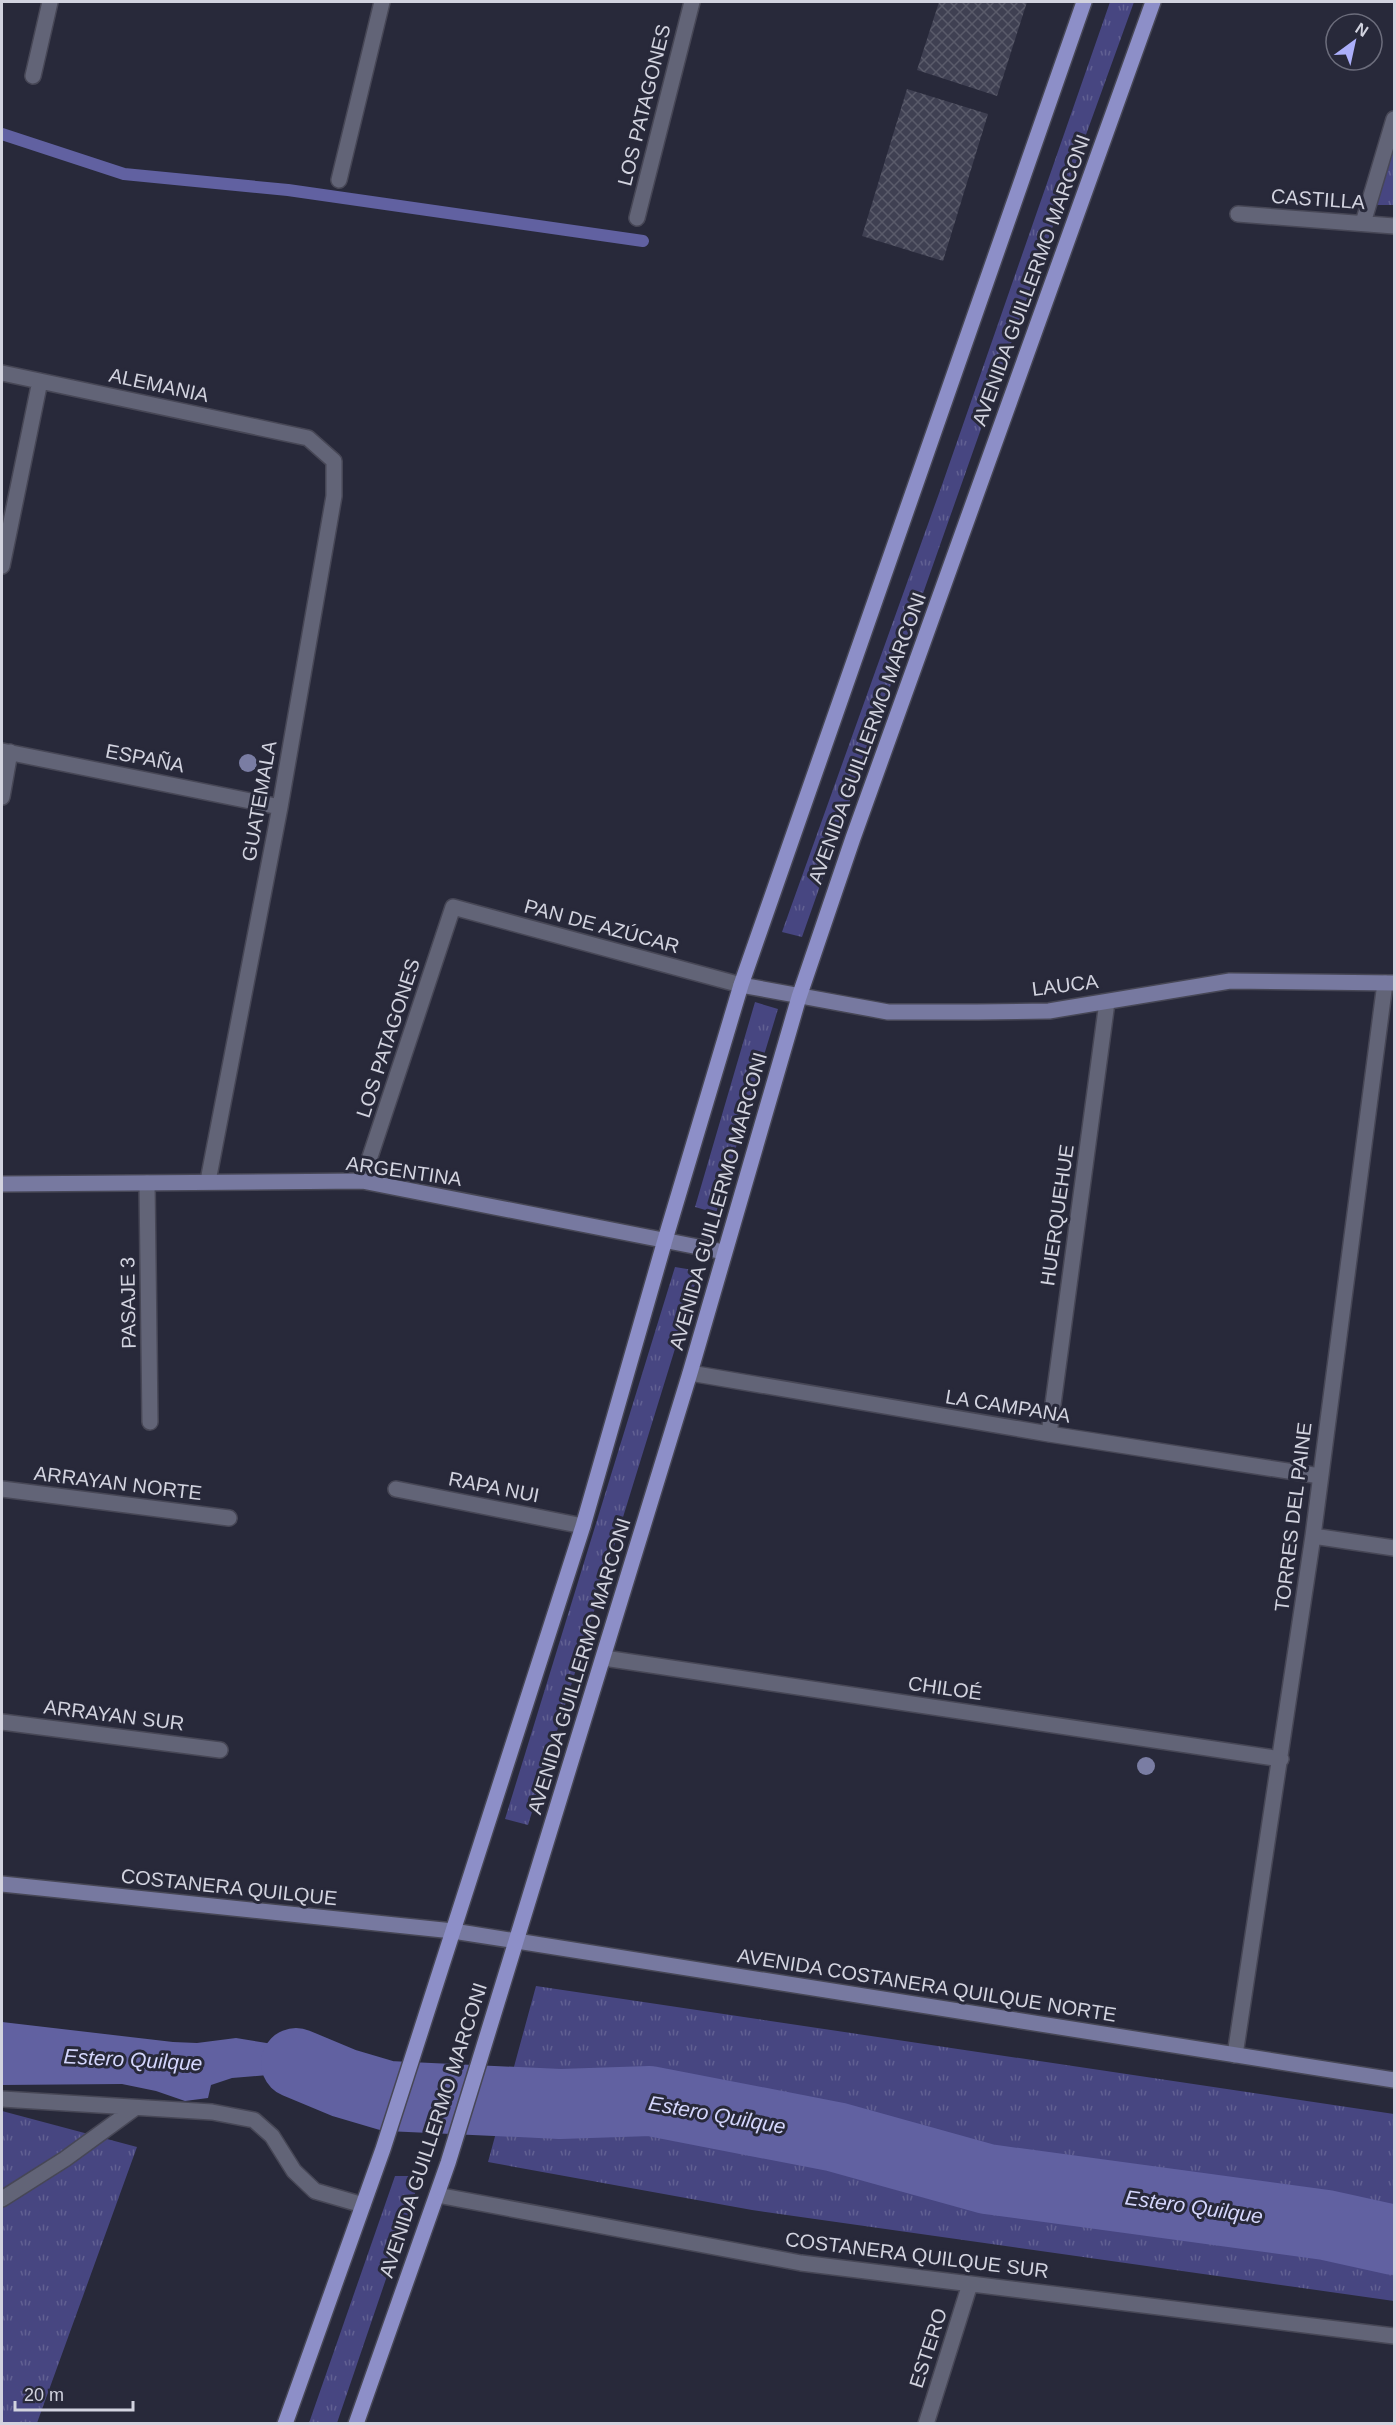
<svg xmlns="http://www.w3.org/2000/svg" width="1396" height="2425" font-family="Arial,sans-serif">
<defs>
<pattern id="grass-tufts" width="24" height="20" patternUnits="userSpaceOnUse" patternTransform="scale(1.5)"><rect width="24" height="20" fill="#474681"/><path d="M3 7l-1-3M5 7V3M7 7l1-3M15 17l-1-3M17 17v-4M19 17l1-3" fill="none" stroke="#616092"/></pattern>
<pattern id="building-cross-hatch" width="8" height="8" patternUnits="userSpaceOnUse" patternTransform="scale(1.5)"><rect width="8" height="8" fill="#3f4052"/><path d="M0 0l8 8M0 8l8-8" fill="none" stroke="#5a5b6a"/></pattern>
</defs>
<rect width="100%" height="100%" fill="#28293a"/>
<path fill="url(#grass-tufts)" d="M1110,2h24l-102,282 -230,653 -20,-5 160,-447z
M1394,146v59h-17z
M755,1002l23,7 -62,204 -21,-6z
M675,1267l24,4 -171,554 -23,-6z
M536,1986l858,128v187l-642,-91 -264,-48z
M2,2111l135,36 -100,276h-35z
M395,2176h26l-84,247h-28z"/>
<path fill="#6161a1" d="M2,2022l171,20 24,1 39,-5 68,11 62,27 30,-6 -21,54 -17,-18 -48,-21 -21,-2 -21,-8 -36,3 -21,7 -3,13 -23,3 -29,-10 -34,-7 -120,1z"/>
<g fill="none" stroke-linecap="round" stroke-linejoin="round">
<path stroke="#6161a1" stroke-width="12" d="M2,134l122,40 164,16 355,51"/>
<path stroke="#6161a1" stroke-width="70" d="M296,2063l48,20 44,13 172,8 90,-3 186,36 151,42 339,46 68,15"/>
</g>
<path fill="url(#building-cross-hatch)" d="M939,2h88l-30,94 -80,-26z
M907,89l81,25 -45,147 -81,-25z"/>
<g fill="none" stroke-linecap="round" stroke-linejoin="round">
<g stroke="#474756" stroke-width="18">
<path id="lane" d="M2,2099l210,13 42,8 18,16 22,35 21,20 48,14
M2,2199l63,-40 70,-51"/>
</g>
<g stroke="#474756" stroke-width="18">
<path id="street" d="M33,76l17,-74
M339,180l43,-178
M1238,214l156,12
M637,218l55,-216
M1363,223l31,-104
M2,373l306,65 26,23v35l-54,311 -72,374
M2,566l38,-185
M2,751l278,56
M2,797l8,-45
M362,1181l91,-274 288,78
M147,1183l3,239
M690,1373l359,61 271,42
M1049,1434l58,-432
M2,1489l227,29
M396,1489l187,37
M1313,1536l81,12
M604,1658l677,101
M2,1722l218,28
M1235,2055l78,-519 72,-553
M437,2195l364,68 593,73
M926,2424l44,-140"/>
</g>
<g stroke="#474756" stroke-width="18">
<path id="secondary" d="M741,985l147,27h89l72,-1 181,-30 164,2
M2,1184l360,-3 362,71
M2,1884l451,47 941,149"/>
</g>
<g stroke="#474756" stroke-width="18">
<path id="primary" d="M285,2424l98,-275 200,-623 82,-286 76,-255 343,-983
M356,2424l92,-261 31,-101 211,-689 109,-376 54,-159 300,-836"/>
</g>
<use href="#lane" stroke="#626477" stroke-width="15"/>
<use href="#street" stroke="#626477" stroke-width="15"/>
<use href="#secondary" stroke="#7779a0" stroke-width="15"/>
<use href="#primary" stroke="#8d8fc8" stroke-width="15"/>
</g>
<g fill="#7a7da3">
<circle cx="248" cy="763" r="9"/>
<circle cx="1146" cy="1766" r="9"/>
</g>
<g text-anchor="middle" stroke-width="6" stroke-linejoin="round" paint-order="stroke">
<g font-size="20" fill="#d2d3df" stroke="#28293a">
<text transform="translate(644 105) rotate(-76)" y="7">LOS PATAGONES</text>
<text transform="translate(1318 199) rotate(4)" y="7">CASTILLA</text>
<text transform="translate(1031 280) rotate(-70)" y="7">AVENIDA GUILLERMO MARCONI</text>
<text transform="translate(159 385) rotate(12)" y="7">ALEMANIA</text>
<text transform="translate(867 738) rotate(-70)" y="7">AVENIDA GUILLERMO MARCONI</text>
<text transform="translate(145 758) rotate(11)" y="7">ESPAÑA</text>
<text transform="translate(259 801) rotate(-80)" y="7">GUATEMALA</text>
<text transform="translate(602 926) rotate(15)" y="7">PAN DE AZÚCAR</text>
<text transform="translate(1065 985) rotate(-7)" y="7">LAUCA</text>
<text transform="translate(388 1038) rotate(-72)" y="7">LOS PATAGONES</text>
<text transform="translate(404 1171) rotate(8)" y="7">ARGENTINA</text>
<text transform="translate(718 1201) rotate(-74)" y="7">AVENIDA GUILLERMO MARCONI</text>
<text transform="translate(1057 1215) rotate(-82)" y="7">HUERQUEHUE</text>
<text transform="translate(128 1303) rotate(-91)" y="7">PASAJE 3</text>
<text transform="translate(1008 1406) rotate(9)" y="7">LA CAMPANA</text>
<text transform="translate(118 1483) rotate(7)" y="7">ARRAYAN NORTE</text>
<text transform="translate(494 1487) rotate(11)" y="7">RAPA NUI</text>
<text transform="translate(1293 1517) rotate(-83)" y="7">TORRES DEL PAINE</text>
<text transform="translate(579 1666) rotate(-73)" y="7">AVENIDA GUILLERMO MARCONI</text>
<text transform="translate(945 1688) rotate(8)" y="7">CHILOÉ</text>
<text transform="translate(114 1715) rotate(7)" y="7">ARRAYAN SUR</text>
<text transform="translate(229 1887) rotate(6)" y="7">COSTANERA QUILQUE</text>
<text transform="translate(927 1985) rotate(9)" y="7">AVENIDA COSTANERA QUILQUE NORTE</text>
<text transform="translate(433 2130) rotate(-72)" y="7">AVENIDA GUILLERMO MARCONI</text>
<text transform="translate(917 2255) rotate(7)" y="7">COSTANERA QUILQUE SUR</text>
<text transform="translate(928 2348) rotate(-72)" y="7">ESTERO</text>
</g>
<g font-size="21" font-style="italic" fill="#d4d6fc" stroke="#28293a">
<text transform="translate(133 2060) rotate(3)" y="7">Estero Quilque</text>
<text transform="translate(717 2115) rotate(10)" y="7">Estero Quilque</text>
<text transform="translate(1194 2207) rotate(8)" y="7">Estero Quilque</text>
</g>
</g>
<rect width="1396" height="2425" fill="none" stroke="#d2d3df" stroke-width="6"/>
<g transform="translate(1354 42) rotate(33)"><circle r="28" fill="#28293a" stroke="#6c6d7c" stroke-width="1.5"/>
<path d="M0-4.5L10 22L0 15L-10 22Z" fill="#acaffb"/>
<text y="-9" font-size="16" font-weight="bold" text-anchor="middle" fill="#d2d3df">N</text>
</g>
<path d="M15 2401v9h118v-9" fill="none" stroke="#d2d3df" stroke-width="3"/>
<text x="24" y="2401" font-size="18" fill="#d2d3df" stroke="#28293a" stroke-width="4.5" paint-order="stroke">20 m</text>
</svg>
